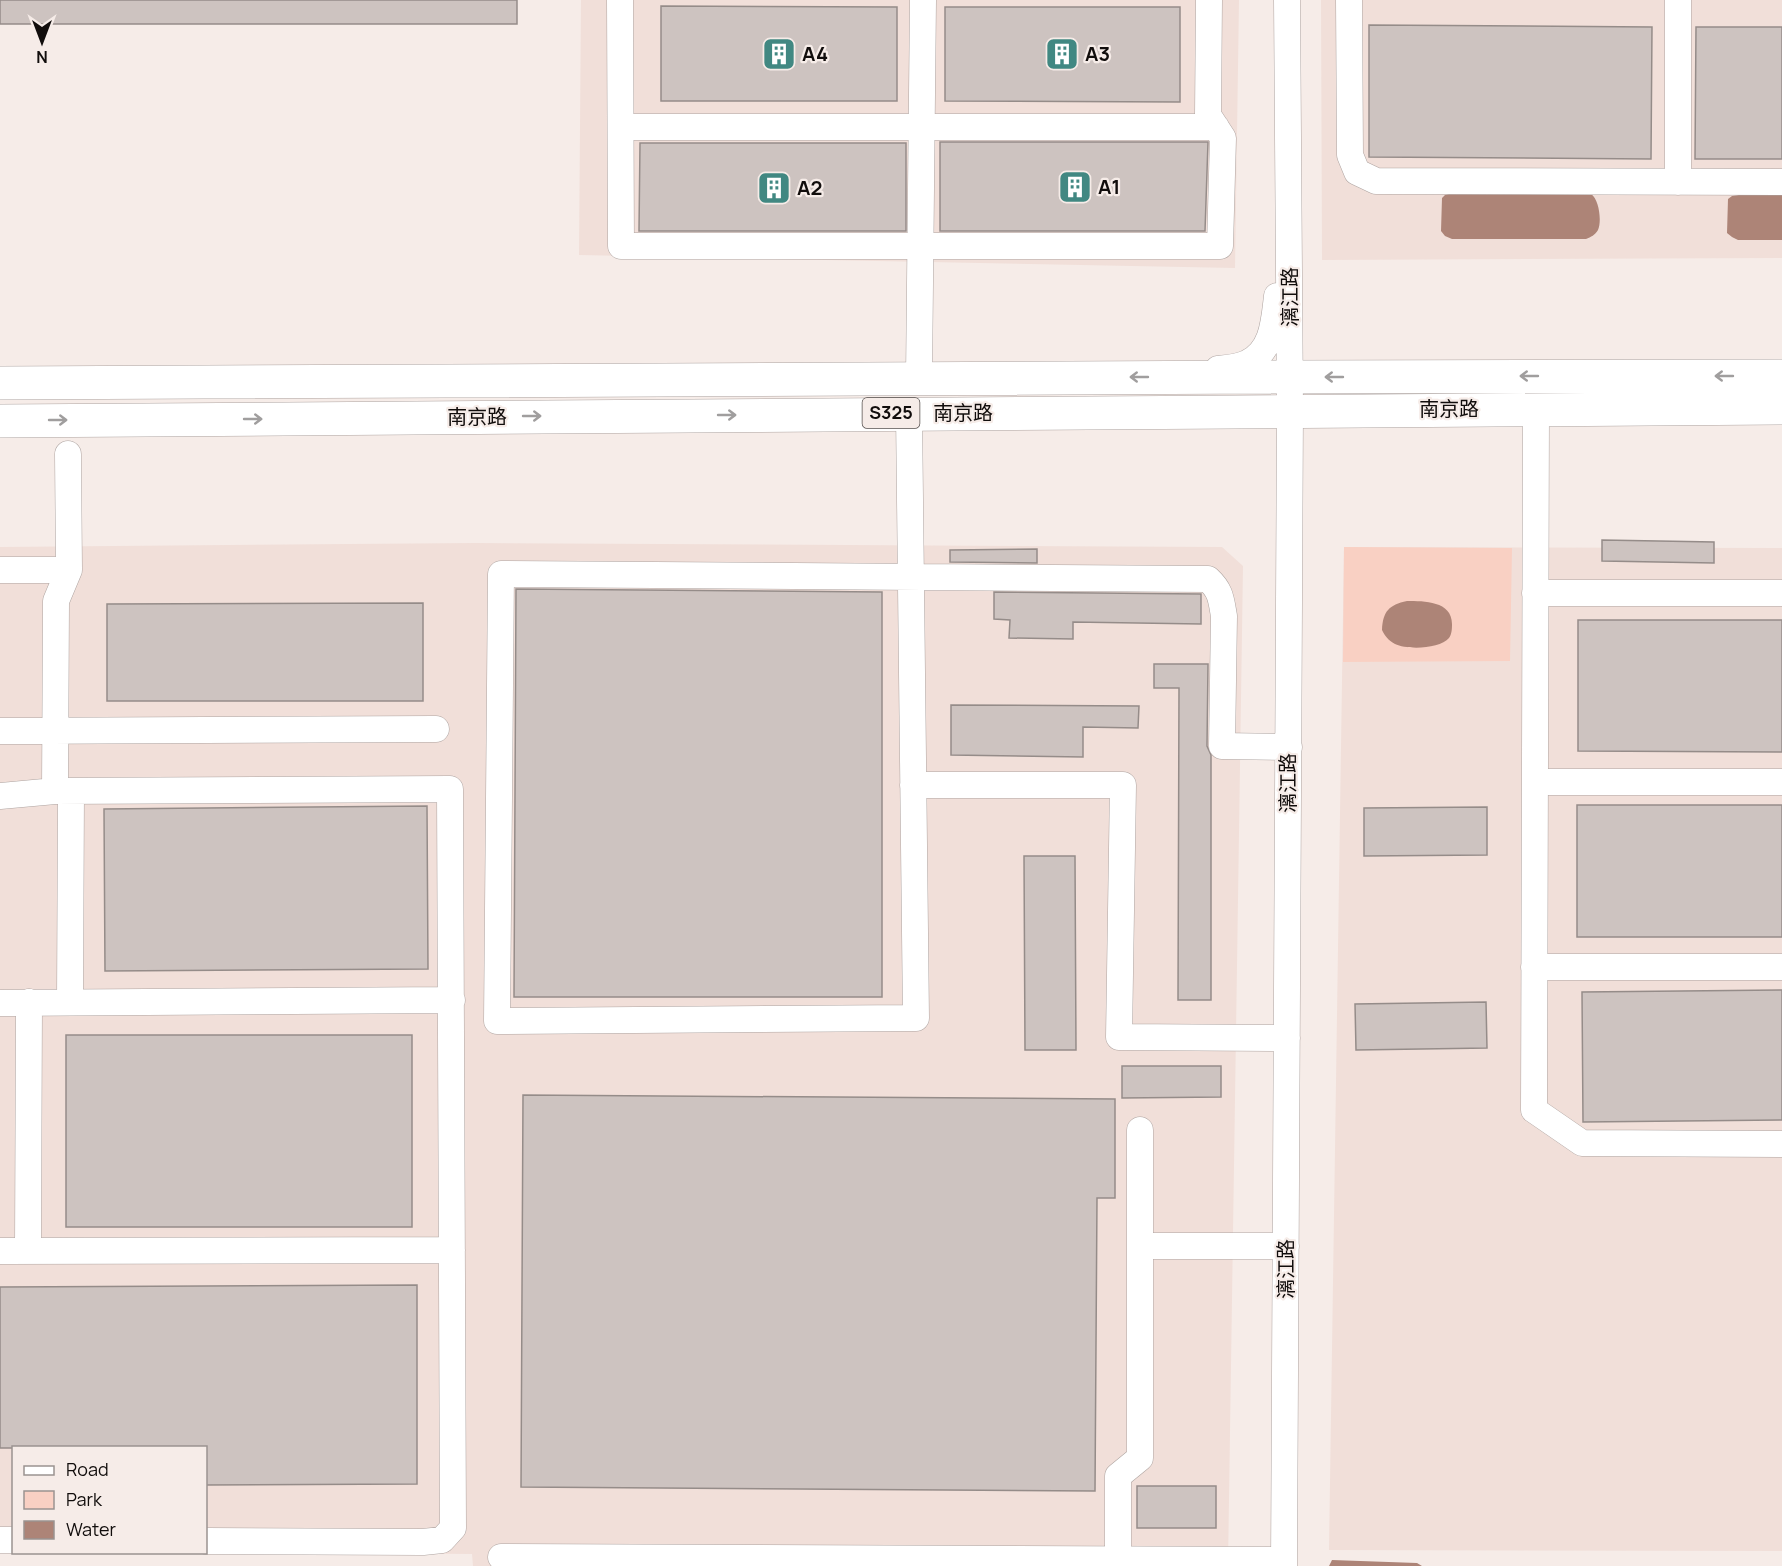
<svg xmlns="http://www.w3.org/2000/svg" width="1782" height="1566" font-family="Manrope,'Noto Sans SC',sans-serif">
<rect width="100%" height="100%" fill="#f6ece8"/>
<path fill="#f1dfd9" d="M581,0h658l-4,268 -656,-13z
M1321,0h461v258l-460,2z
M475,543l747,4 21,19 -15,1000h-755l-1,-12 -266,-2v-104h-192l-1,104h-13v-1005z
M1344,547l438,1v1003l-453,-1z"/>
<path fill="#f9d0c3" d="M1344,547l168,1 -2,113 -167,1z"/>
<path fill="#ad8477" d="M1453,193l138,1c8,5 11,27 7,36 -3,5 -7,7 -12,9h-134l-7,-3 -4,-5 1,-33 3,-3z
M1739,195h43v45h-44l-6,-3 -5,-4 1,-34 4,-3z
M1407,601c17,0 45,0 45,23 0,4 0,10 -3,14 -9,11 -42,12 -54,6 -7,-4 -10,-8 -13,-14 1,-19 7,-25 25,-29z
M1332,1560l85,3 5,3h-93z"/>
<path fill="#cdc3c0" stroke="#958c89" stroke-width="1.5" d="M0,0h517v24h-517z
M661,6l236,1v94h-236z
M945,7h235v95l-235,-1z
M1369,25l283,2 -1,132 -282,-2z
M1696,27h86v132h-87z
M940,142h268l-3,89h-265z
M640,143h266v88h-267z
M1602,540l112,2v21l-112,-2z
M1037,549v14l-87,-1v-12z
M516,589l366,3v405h-368z
M994,592l207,2v30l-128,-2v17l-64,-1 1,-18 -16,-1z
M423,603v98h-316v-97z
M1578,620h204v132l-204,-1z
M1154,664h54l-1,82 4,9v245h-33l1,-312h-25z
M951,705l188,1 -1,22 -55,-1v30l-132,-2z
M1577,805h205v132h-205z
M427,806l1,163 -323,2 -1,-162z
M1487,807v48l-123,1v-48z
M1024,856h51l1,194h-51z
M1782,990v130l-199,2 -1,-130z
M1486,1002l1,46 -131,2 -1,-46z
M66,1035h346v192h-346z
M1122,1066h99v31l-99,1z
M523,1095l592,4v99h-18l-2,293 -574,-4z
M417,1285v199l-211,1v-37h-206v-161z
M1137,1486h79v42h-79z"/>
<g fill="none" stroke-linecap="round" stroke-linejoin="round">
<g stroke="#aea4a1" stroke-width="27">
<path id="minor" d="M620,0l1,246h599l3,-108 -15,-23 1,-115
M1349,0l1,155 7,17 19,9 406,1
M1678,0v182
M621,127h595
M1218,369c9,-1 21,-2 29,-6 26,-12 27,-42 30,-67
M919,378l4,-378
M1536,409l-2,701 48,33 200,1
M909,413c2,202 5,403 7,605l-419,3 4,-447 707,5c13,12 13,20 16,37l-2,130 67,1
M68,454l1,116 -13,31 -1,190 395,-2 3,739 -11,12 -19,2 -217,-1
M0,570h69
M1535,593h247
M0,731l436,-2
M1535,782h247
M913,785h210l-4,252 168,1
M0,796l55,-5
M1534,967h248
M70,1002l1,-211
M0,1003l452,-3
M1140,1246h146
M0,1251l452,-1
M28,1251l1,-249
M0,1540h14
M501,1557l783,3
M1118,1559v-83l22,-18v-328
M1284,1566l6,-1156 -3,-410"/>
</g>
<g stroke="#aea4a1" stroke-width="34">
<path id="major" d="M0,383l1290,-6 492,-1
M0,421l1782,-13"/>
</g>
<use href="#minor" stroke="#fff" stroke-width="26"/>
<use href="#major" stroke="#fff" stroke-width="33"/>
</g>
<defs><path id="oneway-shaft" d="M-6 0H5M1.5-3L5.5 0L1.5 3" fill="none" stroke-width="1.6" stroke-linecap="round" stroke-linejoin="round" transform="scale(1.5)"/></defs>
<g stroke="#a09e9e">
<use href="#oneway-shaft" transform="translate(1529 376) rotate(180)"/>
<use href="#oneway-shaft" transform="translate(1724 376) rotate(180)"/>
<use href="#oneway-shaft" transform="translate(1139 377) rotate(180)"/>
<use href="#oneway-shaft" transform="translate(1334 377) rotate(180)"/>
<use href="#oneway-shaft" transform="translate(727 415)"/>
<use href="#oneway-shaft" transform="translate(532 416)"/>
<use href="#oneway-shaft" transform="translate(253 419)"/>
<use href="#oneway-shaft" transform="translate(58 420)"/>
</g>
<defs>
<g id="building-square" transform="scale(1.725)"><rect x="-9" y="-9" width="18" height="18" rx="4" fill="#418882" stroke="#f6ece8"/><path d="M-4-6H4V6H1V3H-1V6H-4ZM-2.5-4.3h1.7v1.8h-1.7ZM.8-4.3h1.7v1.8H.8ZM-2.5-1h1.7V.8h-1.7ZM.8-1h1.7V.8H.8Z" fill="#fff"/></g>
</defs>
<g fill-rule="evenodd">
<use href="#building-square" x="779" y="54"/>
<use href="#building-square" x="1062" y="54"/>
<use href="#building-square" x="1075" y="187"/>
<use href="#building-square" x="774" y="188"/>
</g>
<g text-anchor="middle" stroke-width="4.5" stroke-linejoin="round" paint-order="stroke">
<rect fill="#f6ece8" stroke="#56504e" stroke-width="1.5" x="862.5" y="398" width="57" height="30" rx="4.5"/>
<g font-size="18" font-weight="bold" fill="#110d0c">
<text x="891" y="419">S325</text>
</g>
<g font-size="20" font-weight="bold" fill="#110d0c" stroke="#f6ece8" text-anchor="start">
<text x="802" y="61">A4</text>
<text x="1085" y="61">A3</text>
<text x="1098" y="194">A1</text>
<text x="797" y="195">A2</text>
</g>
<g font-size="20" fill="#110d0c" stroke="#f6ece8">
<text transform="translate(1290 297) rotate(-90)" y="7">漓江路</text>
<text x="1449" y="416">南京路</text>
<text x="963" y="420">南京路</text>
<text x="477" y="424">南京路</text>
<text transform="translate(1288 783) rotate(-90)" y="7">漓江路</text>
<text transform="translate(1286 1269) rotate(-90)" y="7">漓江路</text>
</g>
</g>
<rect x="12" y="1446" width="195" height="108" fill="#f6ece8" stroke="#9a9390" stroke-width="1.5"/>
<rect x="24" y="1466" width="30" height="9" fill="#ffffff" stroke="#9a9390" stroke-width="1.5"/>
<text x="66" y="1476" font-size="18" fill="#110d0c">Road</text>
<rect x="24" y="1491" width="30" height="18" fill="#f9d0c3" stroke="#9a9390" stroke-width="1.5"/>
<text x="66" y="1506" font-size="18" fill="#110d0c">Park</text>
<rect x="24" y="1521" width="30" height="18" fill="#ad8477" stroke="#9a9390" stroke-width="1.5"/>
<text x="66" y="1536" font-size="18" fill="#110d0c">Water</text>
<g transform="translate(42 42) rotate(180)" stroke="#f6ece8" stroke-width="4.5" paint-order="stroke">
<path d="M0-4.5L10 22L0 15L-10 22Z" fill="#110d0c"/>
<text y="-9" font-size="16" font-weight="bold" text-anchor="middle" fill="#110d0c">N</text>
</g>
</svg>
